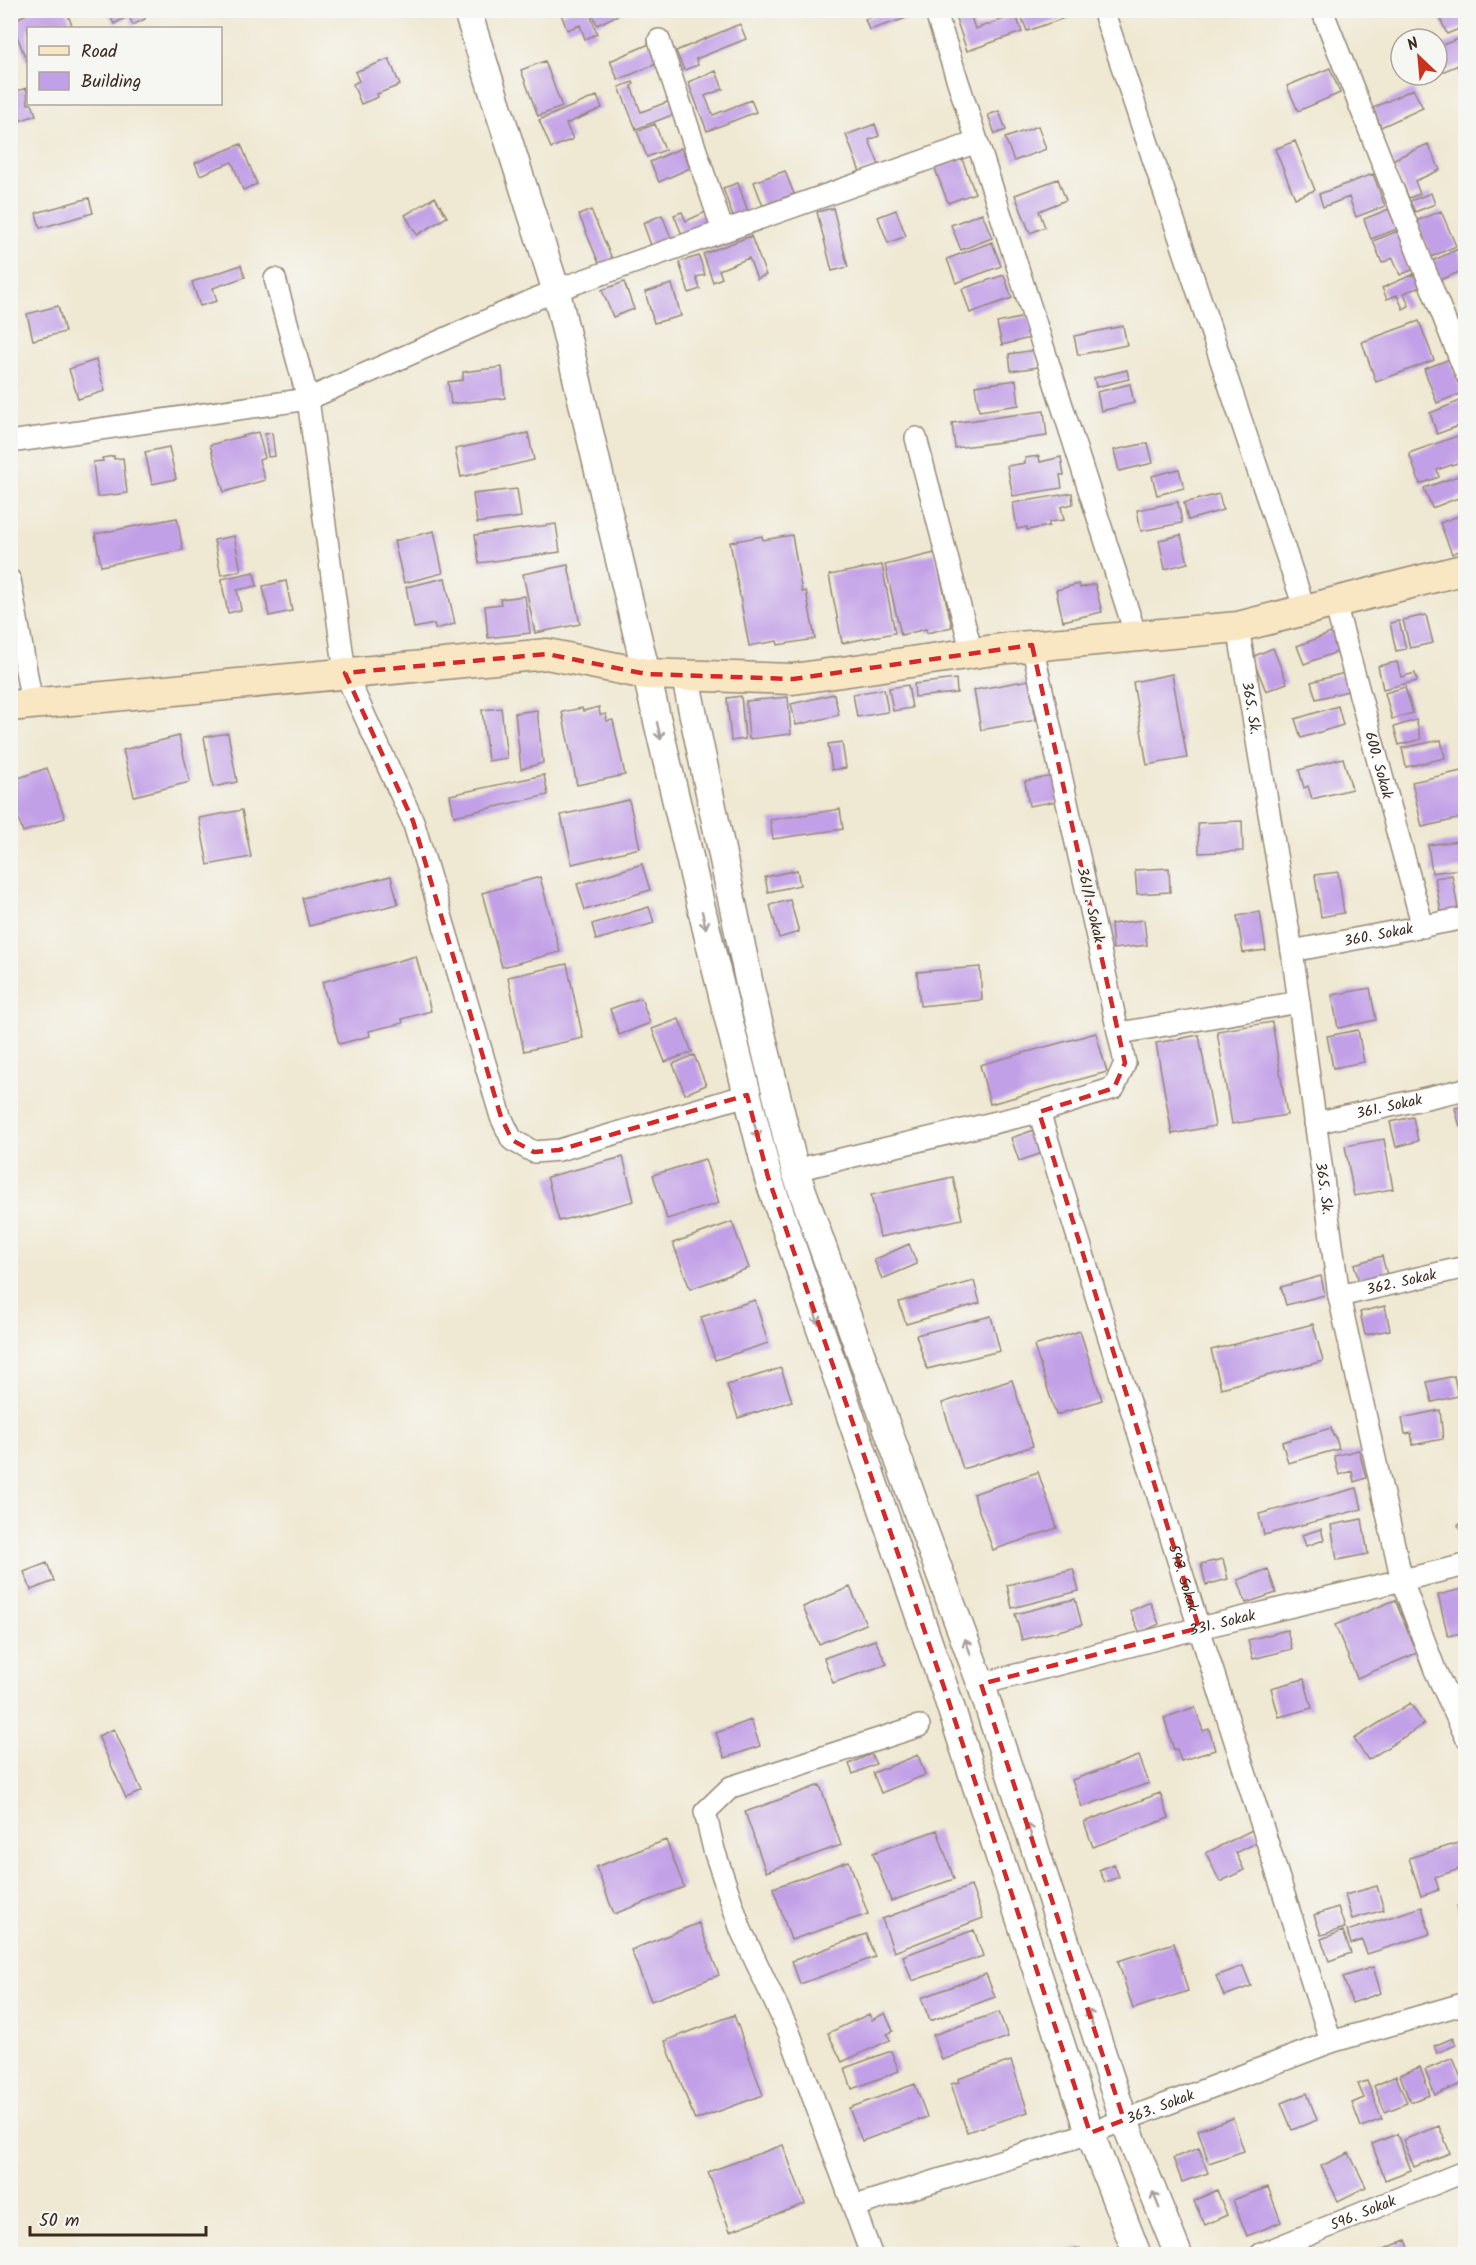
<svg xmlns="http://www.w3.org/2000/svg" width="1476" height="2265" font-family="Kalam,sans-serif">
<rect width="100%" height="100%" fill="#f6f6f2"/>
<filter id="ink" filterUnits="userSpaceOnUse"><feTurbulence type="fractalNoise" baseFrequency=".0167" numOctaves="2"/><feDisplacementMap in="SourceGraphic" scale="12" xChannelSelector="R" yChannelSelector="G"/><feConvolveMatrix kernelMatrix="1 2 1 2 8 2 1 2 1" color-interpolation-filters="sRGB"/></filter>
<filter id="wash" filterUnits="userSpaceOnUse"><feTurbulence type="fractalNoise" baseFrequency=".008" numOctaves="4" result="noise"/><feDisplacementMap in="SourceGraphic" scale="24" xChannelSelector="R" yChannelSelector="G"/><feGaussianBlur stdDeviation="1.35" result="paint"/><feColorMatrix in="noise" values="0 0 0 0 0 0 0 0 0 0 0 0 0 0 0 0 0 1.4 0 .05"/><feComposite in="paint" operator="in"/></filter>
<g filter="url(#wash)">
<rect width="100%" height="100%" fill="#efe8d2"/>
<g id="blocks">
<path fill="#c2a0e7" d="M36,10h30l7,18h-45v36l-17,-43z
M110,10h31l4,9 -12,6 -4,-9 -15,8 -6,-12z
M570,10h19l8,24 -12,5 -5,-14 -13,5 -6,-16z
M591,10h37l-31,15z
M877,10h52v1l-60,19 -4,-11 14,-4z
M953,10h16l6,19 41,-14 6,17 -55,19z
M1019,10h53l1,5 -46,16z
M1452,10h14v16l-19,8 -8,-18z
M740,24l6,15 -50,20 2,6 -14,5 -8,-19z
M1466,36v26l-29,12v-27z
M654,42l9,19 -45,19 -8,-19z
M389,59l11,26 -23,9 1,3 -17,7 -8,-20 6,-3 -4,-9z
M545,61l17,46 -24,9 -17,-46z
M1466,66v23h-1l-7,-20z
M1330,68l10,25 -42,18 -11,-25z
M716,71l7,18 -18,7 8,19 38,-15 5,12 -49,19 -19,-49z
M633,82l1,2 -3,2 10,26 34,-13 5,13 -44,17 -17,-42z
M27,88l1,16h4l4,11 -25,9 -1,-31z
M1413,89l10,19 -42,19 -8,-19z
M597,96l5,12 -36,16 7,15 -22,9 -12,-28z
M999,111l7,19 -11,4 -7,-19z
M655,124l10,26 -18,7 -10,-26z
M875,124l4,12 -10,4 10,25 -19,7 -14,-37z
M1038,126l8,23 -32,12 -9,-23z
M1295,141l20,49 -20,8 -20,-49z
M241,144l16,40 -14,6 -11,-28 -32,13 -5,-12z
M1428,144l12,26 -25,11 5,13 -11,4 -17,-38z
M681,148l9,20 -31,14 -9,-20z
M962,159l13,34 -27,10 -13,-34z
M785,171l9,23 -31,12 -9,-24z
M1373,174l12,32 -29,11 -7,-20 -26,10 -4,-13z
M1058,179l8,21 -27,11 6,16 -15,6 -15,-38z
M738,183l10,29 -15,5 -10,-29z
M1431,193l4,11 -20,8 -5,-11z
M435,197l12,20 -30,18 -12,-20z
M89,198l4,15 -53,15 -4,-15z
M833,208l15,59 -16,4 -15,-59z
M1389,209l8,20 -26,10 -7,-20z
M591,210l22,51 -13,5 -21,-51z
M896,210l10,26 -18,7 -10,-26z
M708,211l6,14 -31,12 -9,-22 8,-3 4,9z
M1441,211l15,35 -25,11 -15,-36z
M982,213l10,25 -31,12 -10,-25z
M662,215l10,25 -20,8 -9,-25z
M1398,231l16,38 -14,6 -7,-17 -11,5 -9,-22z
M751,236l15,39 -9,4 -8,-21 -30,12 3,8 -9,4 -10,-28z
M992,242l9,24 -45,17 -9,-24z
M1458,249l8,20 -28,12 -8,-19z
M699,256l6,19 -9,2 4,12 -11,4 -10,-31z
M241,265l4,12 -32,11 4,13 -17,5 -8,-24z
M1414,274l6,13 -16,6 5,13 -6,3 -6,-14 -10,4 -5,-11z
M1004,275l8,23 -42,15 -8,-24z
M624,282l10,27 -21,8 -11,-27z
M672,284l9,32 -27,7 -9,-31z
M58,306l7,26 -32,8 -6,-26z
M1029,316l5,21 -32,8 -5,-22z
M1419,321l15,39 -58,22 -14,-40z
M1123,326l4,19 -49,10 -4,-19z
M1035,350l3,17 -27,4 -2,-17z
M1450,359l12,34 -25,10 -13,-34z
M96,360l9,31 -27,8 -9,-30z
M502,367l3,31 -54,6 -3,-22 15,-2v-8z
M1127,370l2,9 -33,8 -2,-9z
M1016,380l3,25 -40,6 -4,-25z
M1130,384l4,19 -33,8 -4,-19z
M1465,399l1,32 -2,1 -3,-7 -24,9 -7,-21z
M1044,411l3,25 -92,12 -3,-25z
M258,432l7,26 -6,2 6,20 -41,12 -14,-47z
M272,433l3,23 -7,1 -3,-23z
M528,433l6,27 -73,17 -6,-28z
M1466,433v27l-29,10 2,7 -19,7 -11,-31z
M1148,443l5,20 -34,8 -5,-21z
M169,447l7,32 -24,5 -7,-32z
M114,456v3l9,-1 4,35 -30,4 -4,-35 10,-1 -1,-3z
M1039,456l1,6 21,-5 3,18h-4l2,13 -49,8 -6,-30 18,-3v-5z
M1179,469l5,19 -27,7 -5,-19z
M1466,473v22l-34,13 -8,-20z
M517,489l4,28 -44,6 -4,-29z
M1072,493l1,11 -12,3 3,13 -15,2v4l-22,4v-3l-10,2 -4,-26z
M1219,494l4,16 -35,10 -4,-17z
M1178,502l4,21 -41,8 -4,-21z
M1466,513v35l-14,6 -12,-31z
M177,518l6,32 -82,16 -6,-32z
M556,524l4,28 -81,11 -4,-28z
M434,531l9,42 -39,10 -10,-42z
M792,535l10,57 4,-1 9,48 -37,6 -1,-4 -28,5 -19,-104 32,-6 1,4z
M1181,535l7,28 -23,6 -6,-29z
M234,536l7,35 -20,4 -7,-35z
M935,553l17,74 -25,6 -1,-4 -25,6 -16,-70z
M568,565l12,59 -45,9 -12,-59z
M882,565l13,68 -53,10 -13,-68z
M254,572l3,14 -20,4 4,20 -13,3 -7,-34z
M445,578l10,46 -20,5 -1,-5 -20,4 -8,-41z
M286,581l6,30 -23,5 -6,-30z
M1079,584l1,4 15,-4 7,28 -39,9 -7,-31z
M525,596l5,37 -42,5 -3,-32 16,-2 -1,-5z
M1426,615l7,28 -23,5 -7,-28z
M1399,621l7,28 -10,2 -6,-28z
M1339,630l6,19 -41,15 -7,-18z
M1273,648l14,35 -21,8 -14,-34z
M1397,662l4,15 14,-4 2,8 -34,8 -5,-23z
M1352,671l4,18 -40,10 -5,-17z
M1172,674l15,84 -40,7 -14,-83z
M956,679l1,14 -42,4 -1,-13z
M1029,680l7,40 -55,10 -7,-40z
M908,685l4,23 -19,3 -4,-23z
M1405,687l8,26 -21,6 -7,-26z
M884,689l4,23 -31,5 -4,-23z
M834,694l5,21 -43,10 -5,-21z
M741,696l4,43 -14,2 -4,-43z
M788,697l3,37 -42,5 -3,-38z
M1338,706l5,19 -42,13 -6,-19z
M599,707l1,8 6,-1 1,7 6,-1 12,55 -48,10 -15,-73 20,-4 1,3z
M501,708l6,50 -19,3 -6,-51z
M537,710l6,53 -22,6 -6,-56z
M1416,720l5,19 -22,6 -5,-18z
M228,733l9,49 -24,5 -9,-50z
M179,736l11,46 -56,14 -11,-46z
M1441,740l4,18 -39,9 -4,-19z
M842,742l4,26 -14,2 -4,-26z
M1343,758l9,31 -40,10 -4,-13 -4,2 -5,-18z
M47,768l18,50 -42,14 -13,-35v-16z
M1466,770v47l-44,10 -10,-45z
M544,775l4,20 -94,21 -4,-21z
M1059,775l5,25 -35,6 -4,-25z
M629,800l11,48 -68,16 -11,-49z
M840,809l3,20 -70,10 -3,-19z
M242,810l9,47 -43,8 -9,-47z
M1242,821l1,30 -44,2 -1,-30z
M1458,841v4l8,-1v24l-34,5 -4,-28z
M642,864l8,26 -65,20 -8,-26z
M1169,868l1,24 -33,2 -2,-24z
M797,870l3,15 -32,7 -3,-15z
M1338,872l6,41 -23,4 -6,-42z
M1452,875l7,39 -17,3 -7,-39z
M391,876l7,28 -89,22 -7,-28z
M540,877l20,75 -58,15 -20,-74z
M790,900l9,32 -20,6 -9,-33z
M649,907l5,16 -58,17 -4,-16z
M1260,912l6,38 -23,3 -6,-37z
M1144,920l3,25 -34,4 -2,-25z
M416,956l15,55 -29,8 1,4 -34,8 1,5 -31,8 -17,-62z
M567,964l16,74 -59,13 -16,-74z
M980,967l2,33 -62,6 -3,-34z
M1370,988l6,32 -38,8 -6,-33z
M641,998l9,25 -31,12 -9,-26z
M679,1019l13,33 -27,10 -13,-33z
M1272,1022l15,93 -55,9 -15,-93z
M1358,1030l6,32 -31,6 -6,-32z
M1096,1033l11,39 -117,32 -10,-39z
M1199,1035l16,91 -43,8 -16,-91z
M694,1055l12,30 -21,9 -12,-30z
M1466,1106v20l-6,1 -5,-19z
M1413,1117l5,24 -22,6 -6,-25z
M1040,1128l8,23 -29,10 -8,-23z
M1384,1139l9,50 -39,7 -9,-50z
M623,1157l11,44 -75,20 -12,-44z
M705,1159l14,44 -52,16 -14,-44z
M953,1177l9,42 -82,18 -9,-42z
M732,1222l17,46 -59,21 -17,-46z
M909,1244l8,20 -35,15 -8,-19z
M1382,1256l6,23 -28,7 -6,-22z
M1321,1276l4,19 -39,10 -5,-18z
M974,1281l6,22 -74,21 -7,-22z
M755,1300l13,43 -53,17 -14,-43z
M1385,1306l5,24 -25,5 -5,-23z
M991,1316l9,35 -73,18 -11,-34z
M1313,1324l10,37 -102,27 -10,-38z
M1080,1331l22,69 -46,15 -22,-69z
M781,1368l11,33 -54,17 -11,-33z
M1454,1376l4,20 -26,6 -5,-20z
M1012,1380l21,66 -70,23 -21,-66z
M1440,1410l3,29 -30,6 -2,-12 -6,1 -3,-16z
M1331,1428l2,8 2,-1 4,14 -51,14 -6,-21z
M1359,1450l7,28 -12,4 -2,-11 -13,4 -5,-19z
M1038,1472l19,56 -64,22 -20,-56z
M1357,1488l5,21 -98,26 -5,-21z
M1362,1519l6,35 -31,6 -6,-35z
M1466,1522v21h-1l-7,-18z
M1321,1529l3,11 -18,6 -4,-11z
M1223,1559l5,20 -22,6 -5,-21z
M47,1563l7,18 -23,9 -7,-18z
M1073,1569l6,22 -67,17 -5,-23z
M1268,1569l8,24 -30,10 -8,-23z
M850,1587l16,37 -47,20 -16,-37z
M1466,1588v44l-18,4 -10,-41z
M1075,1599l7,26 -60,15 -7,-26z
M1395,1600l22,53 -60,25 -22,-53z
M1150,1602l9,22 -19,9 -10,-22z
M1287,1630l5,19 -39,10 -5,-19z
M875,1640l12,24 -54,19 -9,-25z
M1304,1679l8,29 -33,9 -8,-29z
M1410,1703l14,21 -56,36 -14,-21z
M1195,1707l8,24 6,-2 6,21 -34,11 -4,-12 -3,1 -10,-32z
M751,1720l9,26 -35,12 -9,-25z
M114,1729l28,62 -16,7 -28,-62z
M871,1754l5,10 -23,10 -4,-10z
M918,1755l7,20 -44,18 -8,-20z
M1139,1756l10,27 -67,24 -10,-27z
M820,1785l21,60 -75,27 -21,-60z
M1160,1793l9,25 -76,29 -9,-25z
M1254,1829l6,12 -24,12 8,17 -24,12 -14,-29z
M937,1830l17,49 -63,22 -18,-48z
M666,1840l18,47 -70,27 -18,-47z
M1465,1841l1,26 -31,10 4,13 -18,6 -12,-38z
M849,1861l19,53 -77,26 -18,-52z
M1114,1864l5,13 -14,5 -6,-12z
M971,1886l12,32 -89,34 -12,-33z
M1377,1886l7,24 -32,9 -7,-24z
M1466,1903v19l-3,1 -6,-17z
M1338,1907l7,21 -24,7 -7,-20z
M1422,1907l8,27 -63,20 -5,-14 -11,4 -4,-13z
M699,1923l20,52 -68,26 -20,-51z
M974,1930l9,26 -71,25 -9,-25z
M1343,1931l8,22 -22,8 -8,-22z
M866,1934l9,23 -75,27 -8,-23z
M1174,1943l14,48 -55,18 -15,-48z
M1243,1966l8,20 -27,10 -8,-20z
M1373,1967l8,26 -29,10 -9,-26z
M986,1974l9,23 -65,24 -9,-23z
M999,2012l9,25 -66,23 -9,-25z
M885,2013l8,18 -6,3 3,6 -48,22 -14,-29 41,-19 3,6z
M734,2015l29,80 -68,25 -30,-79z
M1453,2038l3,7 -19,8 -3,-7z
M891,2051l8,20 -47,18 -7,-21z
M1453,2058l10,25 -28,12 -10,-25z
M1011,2061l17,51 -61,20 -16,-48 8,-2 -1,-3z
M1420,2067l10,28 -20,7 -10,-27z
M1396,2076l11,27 -22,9 -11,-26z
M1367,2081l15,38 -21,8 -9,-24 12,-5 -6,-14z
M915,2084l12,33 -65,24 -13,-33z
M1307,2093l10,27 -25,10 -11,-27z
M1233,2118l11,33 -35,12 -11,-33z
M1439,2126l11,27 -36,14 -11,-27z
M1397,2134l14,36 -26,10 -13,-36z
M783,2145l22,59 -75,27 -22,-59z
M1199,2148l9,25 -26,9 -9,-24z
M1349,2153l17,34 -28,14 -17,-35z
M1268,2187l13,35 -34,14 -14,-36z
M1217,2190l10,25 -22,10 -11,-24z
M1406,2240l6,14h-40z
M1079,2248l3,6h-19z"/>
</g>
</g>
<g filter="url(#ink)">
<use href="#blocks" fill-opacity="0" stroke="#958978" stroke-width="1.5"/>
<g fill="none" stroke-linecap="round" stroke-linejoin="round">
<g stroke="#958978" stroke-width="24">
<g id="minor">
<path d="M935,10l201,626"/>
<path d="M1103,10l202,600"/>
<path d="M1322,10l144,364"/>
<path d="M659,40l64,191"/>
<path d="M275,279l33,120 37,274 68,148 88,296 11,23 22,12 25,-2 188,-55"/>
<path d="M916,438l56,215"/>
<path d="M10,442l298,-43 248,-109 421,-148"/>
<path d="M10,580l22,124"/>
<path id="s1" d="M1335,603l88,324"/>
<path id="s2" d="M1238,627l54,324 47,345 63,285 33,89 31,67"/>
<path id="s3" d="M1292,951l174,-33"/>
<path d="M1120,1033l179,-31"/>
<path id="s4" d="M1039,1112l160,516 132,414"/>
<path id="s5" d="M1315,1123l151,-34"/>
<path d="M795,1170l244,-58 75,-24 11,-25 -93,-418"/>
<path id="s6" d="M1339,1296l127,-29"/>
<path id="s7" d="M981,1684l218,-56 267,-63"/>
<path id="s8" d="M855,2206l235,-73 241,-91 135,-39"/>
<path d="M871,2254l-82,-222 -48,-102 -27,-80 -9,-38 26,-25 188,-61"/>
<path id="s9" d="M1261,2254l205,-83"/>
</g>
</g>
<g stroke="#958978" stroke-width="30">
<path id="tertiary" d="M467,10l89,280 157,667 55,220 178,516 144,440 47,121
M685,675l65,312 45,183 122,341 64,173 143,436 54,134"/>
</g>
<g stroke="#958978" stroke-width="33">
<path id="secondary" d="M10,706l537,-52 99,20 147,5 215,-31 230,-21 228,-58"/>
</g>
<use href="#minor" stroke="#fff" stroke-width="21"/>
<use href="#tertiary" stroke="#fff" stroke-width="27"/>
<use href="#secondary" stroke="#f9e7c3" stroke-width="30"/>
</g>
<defs><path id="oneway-shaft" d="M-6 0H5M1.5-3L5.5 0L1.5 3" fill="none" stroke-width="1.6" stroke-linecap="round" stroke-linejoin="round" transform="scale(1.5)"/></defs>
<g stroke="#a79f9a">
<use href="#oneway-shaft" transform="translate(659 731) rotate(77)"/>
<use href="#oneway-shaft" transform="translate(704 920) rotate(77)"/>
<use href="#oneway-shaft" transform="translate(756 1130) rotate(76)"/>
<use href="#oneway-shaft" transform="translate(816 1316) rotate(71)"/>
<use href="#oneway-shaft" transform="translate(968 1647) rotate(-110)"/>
<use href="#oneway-shaft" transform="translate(1030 1832) rotate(-108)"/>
<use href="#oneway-shaft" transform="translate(1090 2017) rotate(-108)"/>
<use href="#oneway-shaft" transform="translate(1156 2200) rotate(-112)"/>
</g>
</g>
<path fill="none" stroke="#d62828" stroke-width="4.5" stroke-dasharray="12 8" stroke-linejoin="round" d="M1032,645l93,418 -11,25 -75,24 160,516 -218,56 143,436 -34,13 -144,-440 -178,-516 -21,-82 -188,55 -25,2 -22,-12 -11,-23 -88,-296 -68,-148 202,-19 99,20 147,5z"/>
<g text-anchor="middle" stroke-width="6" stroke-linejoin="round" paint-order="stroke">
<g font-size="15" fill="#3b2a1e" stroke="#f6f6f2">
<text dy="5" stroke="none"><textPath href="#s2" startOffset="82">365. Sk.</textPath></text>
<text dy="5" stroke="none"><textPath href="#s1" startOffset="168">600. Sokak</textPath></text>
<text transform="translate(1091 905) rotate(77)" y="5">361/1. Sokak</text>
<text dy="5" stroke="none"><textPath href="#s3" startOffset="88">360. Sokak</textPath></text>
<text dy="5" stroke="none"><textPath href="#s5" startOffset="76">361. Sokak</textPath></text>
<text dy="5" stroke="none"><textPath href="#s2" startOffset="568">365. Sk.</textPath></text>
<text dy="5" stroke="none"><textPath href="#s6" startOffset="64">362. Sokak</textPath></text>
<text dy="5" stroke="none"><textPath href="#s4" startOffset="488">598. Sokak</textPath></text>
<text dy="5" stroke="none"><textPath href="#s7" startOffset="249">331. Sokak</textPath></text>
<text dy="5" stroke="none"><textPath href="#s8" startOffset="321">363. Sokak</textPath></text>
<text dy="5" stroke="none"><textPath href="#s9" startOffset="110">596. Sokak</textPath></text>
</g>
</g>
<rect width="1476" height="2265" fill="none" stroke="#f6f6f2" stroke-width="36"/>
<rect x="27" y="27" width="195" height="78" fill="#f6f6f2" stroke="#aba49d" stroke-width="1.5"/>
<rect x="39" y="46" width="30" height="9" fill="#f9e7c3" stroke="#aba49d" stroke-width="1.5"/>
<text x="81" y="57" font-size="18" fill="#3b2a1e">Road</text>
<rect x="39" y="72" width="30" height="18" fill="#c2a0e7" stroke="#aba49d" stroke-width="1.5"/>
<text x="81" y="87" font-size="18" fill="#3b2a1e">Building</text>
<g transform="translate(1419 57) rotate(334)"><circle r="28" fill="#f6f6f2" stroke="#aba49d" stroke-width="1.5"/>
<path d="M0-4.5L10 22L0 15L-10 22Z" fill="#c8321e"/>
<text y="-9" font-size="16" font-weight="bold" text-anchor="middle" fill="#3b2a1e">N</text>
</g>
<path d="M30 2226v9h176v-9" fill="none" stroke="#3b2a1e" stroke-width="3"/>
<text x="39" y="2226" font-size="18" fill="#3b2a1e" stroke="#f6f6f2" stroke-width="4.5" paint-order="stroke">50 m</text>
</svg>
